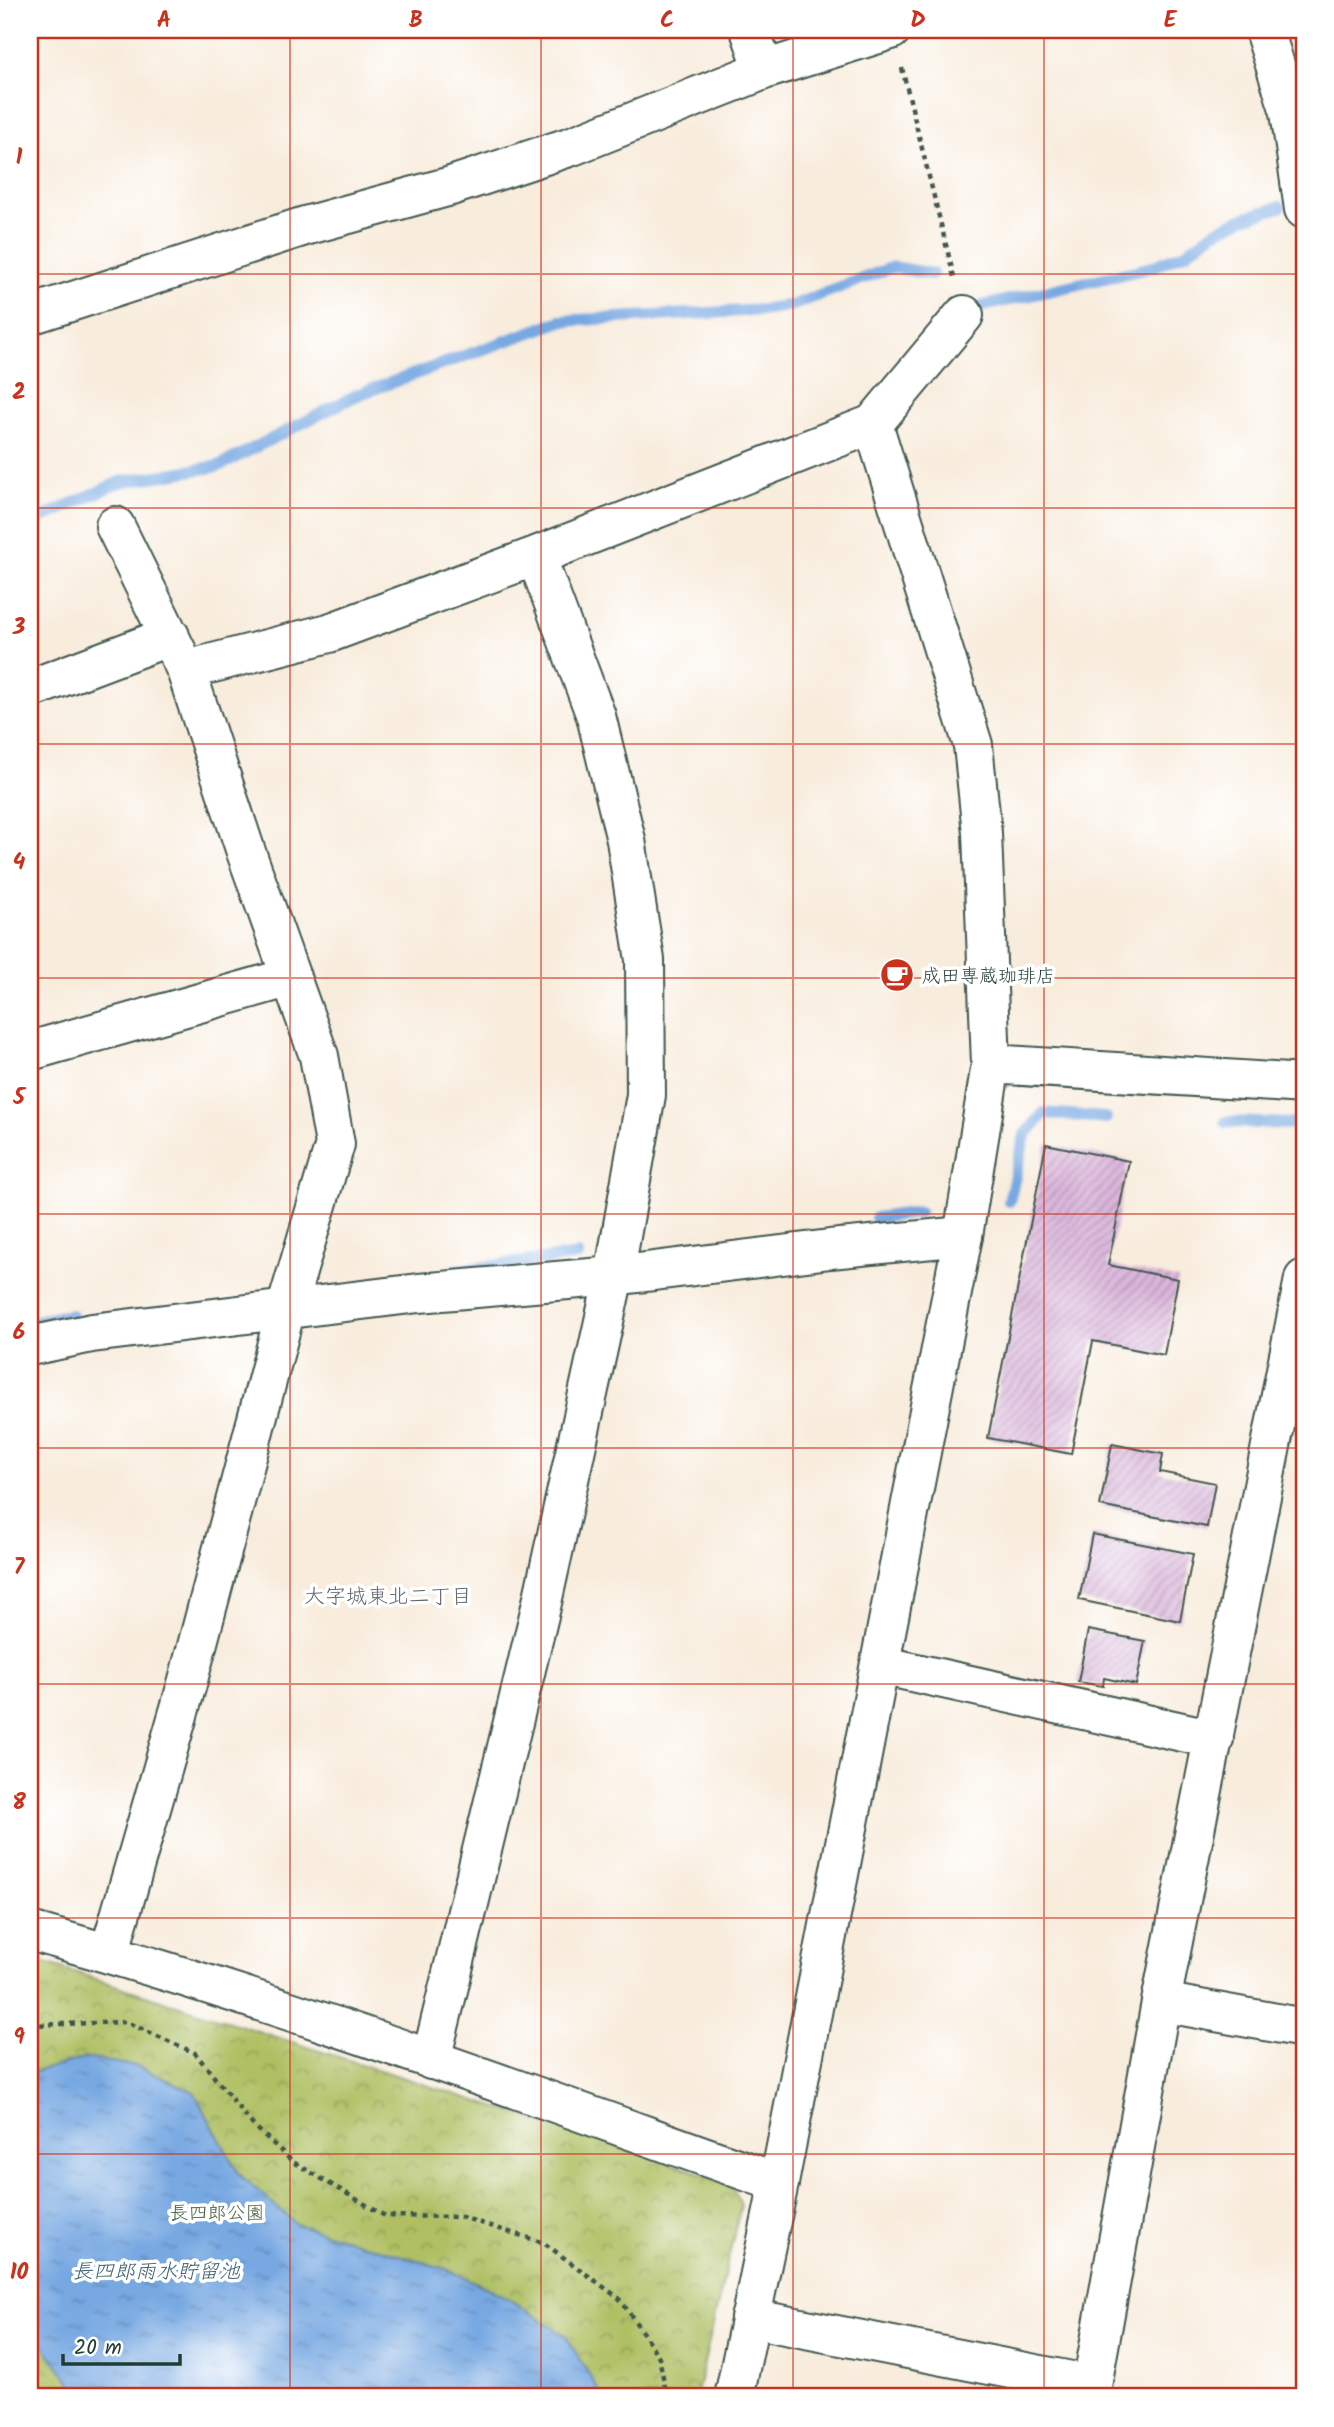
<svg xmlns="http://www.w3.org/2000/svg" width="1334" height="2427" font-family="Kalam,'Klee One',sans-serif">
<defs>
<pattern id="park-crowns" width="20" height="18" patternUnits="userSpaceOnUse" patternTransform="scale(1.75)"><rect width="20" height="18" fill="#afbf62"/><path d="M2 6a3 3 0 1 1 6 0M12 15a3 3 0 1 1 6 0" fill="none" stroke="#8e9c52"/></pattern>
<pattern id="water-ripples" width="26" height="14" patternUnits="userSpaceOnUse" patternTransform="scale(1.75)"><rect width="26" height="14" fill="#77a8e2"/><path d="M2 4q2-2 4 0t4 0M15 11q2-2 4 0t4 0" fill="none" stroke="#618ab8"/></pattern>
<pattern id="building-hatch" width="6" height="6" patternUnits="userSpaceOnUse" patternTransform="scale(1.75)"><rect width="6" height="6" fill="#dbb5db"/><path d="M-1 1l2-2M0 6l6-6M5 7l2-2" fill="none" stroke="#b194b2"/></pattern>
</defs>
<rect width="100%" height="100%" fill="#fff"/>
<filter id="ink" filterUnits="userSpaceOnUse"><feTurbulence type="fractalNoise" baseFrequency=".0143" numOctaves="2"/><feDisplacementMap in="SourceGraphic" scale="14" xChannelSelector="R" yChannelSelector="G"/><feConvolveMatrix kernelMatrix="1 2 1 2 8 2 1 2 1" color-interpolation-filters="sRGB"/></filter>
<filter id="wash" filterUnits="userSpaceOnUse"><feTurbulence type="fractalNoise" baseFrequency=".00686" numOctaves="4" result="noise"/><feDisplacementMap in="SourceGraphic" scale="28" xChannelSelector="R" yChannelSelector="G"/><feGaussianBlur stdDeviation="1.57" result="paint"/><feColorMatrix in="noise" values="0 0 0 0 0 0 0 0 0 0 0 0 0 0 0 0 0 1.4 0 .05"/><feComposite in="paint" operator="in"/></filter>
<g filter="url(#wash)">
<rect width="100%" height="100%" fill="#f8ecdc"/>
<path fill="url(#park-crowns)" stroke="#677e4b" stroke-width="2" d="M30,1958l699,224 12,23 -45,192h-666z"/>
<path fill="url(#water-ripples)" stroke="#4b728b" stroke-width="2" d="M84,2058l53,8 57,26 45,82 57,50 150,45 55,25 64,41 38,62h-521l-52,-69v-250l4,-6z"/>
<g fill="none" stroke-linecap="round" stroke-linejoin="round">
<path stroke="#77a8e2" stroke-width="12" d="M983,306l169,-39 35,-15 27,-20 30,-14 36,-11
M30,523l90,-41 99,-16 138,-71 204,-74 202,-11 30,-5 100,-38 39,7
M1226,1122l72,2
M1009,1201l16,-66 19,-22 62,5
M876,1218l43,-6
M454,1271l124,-16
M30,1322l41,-7"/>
</g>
<g id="blocks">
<path fill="url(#building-hatch)" d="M1046,1144l83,17 -21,104 70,14 -14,76 -71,-14 -22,113 -83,-16z
M1112,1444l51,10 -3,18 55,11 -8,44 -107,-21z
M1092,1534l101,20 -13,67 -101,-21z
M1088,1630l57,11 -9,44 -32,-7 -1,8 -25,-4z"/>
</g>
</g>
<g filter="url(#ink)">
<use href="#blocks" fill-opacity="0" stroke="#40574d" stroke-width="2"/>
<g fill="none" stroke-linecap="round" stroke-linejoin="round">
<g stroke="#40574d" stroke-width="42">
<path id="street" d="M750,30l14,40
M1264,30l26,82 14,97
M30,315l275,-89 146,-40 121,-40 192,-76 127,-40
M115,526l71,144
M30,689l140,-53
M30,1051l261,-74
M30,1346l62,-13 327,-40 195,-17 216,-27 133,-13
M880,1665l334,74
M30,1931c253,71 501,164 749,252
M109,1954l78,-270 99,-375 49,-165 -16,-88 -73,-204 -60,-182 143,-37 207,-77 337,-132 91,-109
M1161,2002l143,26
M431,2060l110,-453 73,-331 32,-181 -1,-135 -19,-120 -30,-124 -60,-160
M750,2318l342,67
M1090,2397l71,-395 143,-723"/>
</g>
<g stroke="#40574d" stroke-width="42">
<path id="secondary" d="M991,1064l313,20
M734,2397l45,-214 184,-947 28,-172 -9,-231 -9,-88 -100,-321"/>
</g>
<path stroke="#40574d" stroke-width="4.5" stroke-dasharray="5 5" stroke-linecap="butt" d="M902,68l52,209
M30,2025l96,-3 69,31 57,71 41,38 92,54 77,1 82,26 76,56 39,58 8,40"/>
<use href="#street" stroke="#fff" stroke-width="38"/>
<use href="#secondary" stroke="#fff" stroke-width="38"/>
</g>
</g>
<path fill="none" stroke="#c8321e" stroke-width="2" stroke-opacity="0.55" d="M290,30v2367M541,30v2367M793,30v2367M1044,30v2367M30,274h1274M30,508h1274M30,744h1274M30,978h1274M30,1214h1274M30,1448h1274M30,1684h1274M30,1918h1274M30,2154h1274"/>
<defs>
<g id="cafe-disc" transform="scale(1.75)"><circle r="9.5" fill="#c8321e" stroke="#fff"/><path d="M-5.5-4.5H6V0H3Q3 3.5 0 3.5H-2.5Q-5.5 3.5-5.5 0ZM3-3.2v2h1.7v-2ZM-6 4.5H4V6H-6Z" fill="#fff"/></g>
</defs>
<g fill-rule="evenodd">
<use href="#cafe-disc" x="897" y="975"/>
</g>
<g text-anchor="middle" stroke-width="7" stroke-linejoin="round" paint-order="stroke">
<g font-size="19" fill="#1f3d34" stroke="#fff" text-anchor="start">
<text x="922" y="982">成田専蔵珈琲店</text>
</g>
<g font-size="19" fill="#4a6442" stroke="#fff">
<text x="217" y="2219">長四郎公園</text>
</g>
<g font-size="21" fill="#61676e" stroke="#fff">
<text x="388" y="1603">大字城東北二丁目</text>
</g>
<g font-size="21" font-style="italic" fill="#3e6271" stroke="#fff">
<text x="156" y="2278">長四郎雨水貯留池</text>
</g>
</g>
<rect width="1334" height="2427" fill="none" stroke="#fff" stroke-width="77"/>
<path d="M63 2354v10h117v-10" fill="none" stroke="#1f3d34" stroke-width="3.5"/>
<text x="74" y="2354" font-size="21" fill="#1f3d34" stroke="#ffffff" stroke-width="5" paint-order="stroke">20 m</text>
<rect x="38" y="38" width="1258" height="2350" fill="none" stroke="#c8321e" stroke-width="2.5"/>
<g font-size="23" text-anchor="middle" font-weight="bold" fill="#c8321e">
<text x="164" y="27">A</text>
<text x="416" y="27">B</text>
<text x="667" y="27">C</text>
<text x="918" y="27">D</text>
<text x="1170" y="27">E</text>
<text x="19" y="164">1</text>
<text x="19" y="399">2</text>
<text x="19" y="634">3</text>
<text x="19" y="869">4</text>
<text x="19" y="1104">5</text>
<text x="19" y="1339">6</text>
<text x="19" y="1574">7</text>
<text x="19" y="1809">8</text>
<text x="19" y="2044">9</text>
<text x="19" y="2279">10</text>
</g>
</svg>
